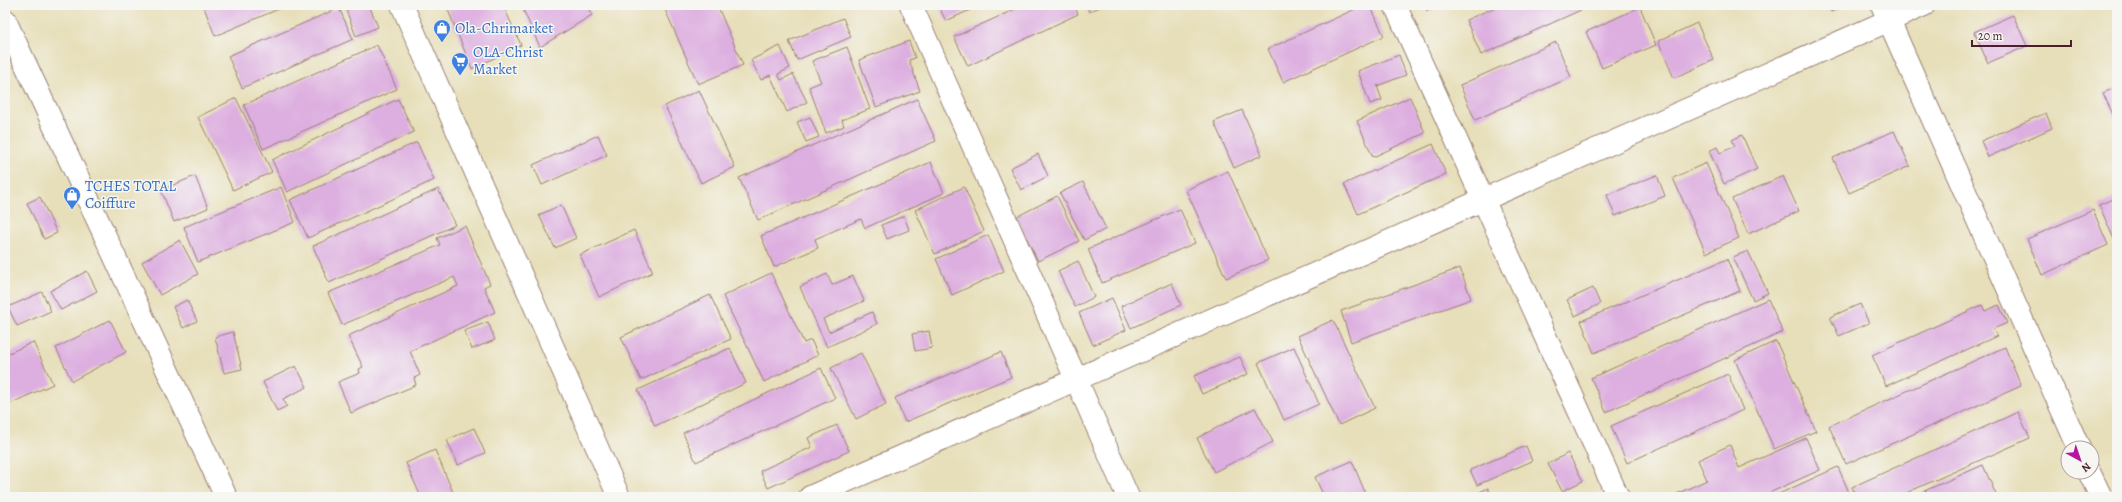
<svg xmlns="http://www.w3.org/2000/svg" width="2122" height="502" font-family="Alegreya,serif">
<rect width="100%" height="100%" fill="#f6f6f2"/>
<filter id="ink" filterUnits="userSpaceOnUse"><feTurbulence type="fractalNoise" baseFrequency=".025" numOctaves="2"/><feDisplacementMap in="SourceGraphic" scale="8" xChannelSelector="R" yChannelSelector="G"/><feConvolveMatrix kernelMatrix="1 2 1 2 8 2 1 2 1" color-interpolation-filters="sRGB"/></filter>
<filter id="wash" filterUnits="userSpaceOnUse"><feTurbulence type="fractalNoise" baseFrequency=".012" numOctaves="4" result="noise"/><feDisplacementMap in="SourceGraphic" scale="16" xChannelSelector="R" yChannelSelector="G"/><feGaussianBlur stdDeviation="0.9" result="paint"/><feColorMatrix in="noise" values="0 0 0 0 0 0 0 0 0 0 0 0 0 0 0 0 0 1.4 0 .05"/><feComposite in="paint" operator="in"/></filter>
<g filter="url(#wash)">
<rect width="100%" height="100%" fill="#e7dfb9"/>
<g id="blocks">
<path fill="#ddafe0" d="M203,5h85l-73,31z
M359,5h10l9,22 -22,9 -10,-26z
M446,5h57l18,40 -49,24z
M521,5h65l6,10 -52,32z
M663,5h54l26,60 -45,19z
M938,5h43l-35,16z
M1024,5h50l4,9 -110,52 -14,-29z
M1086,5h18l-15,7z
M1364,5h6l14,31 -101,46 -15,-33z
M1425,5h15l-13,6z
M1500,5h92l-111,50 -15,-35z
M1828,5h17l-14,7z
M1640,7l16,38 -54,23 -16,-36z
M339,8l14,31 -111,49 -14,-32z
M2013,15l14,31 -39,17 -14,-31z
M843,18l8,19 -54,23 -8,-19z
M1697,23l17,37 -40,18 -16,-37z
M909,41l6,17 -6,2 11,31 -44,16 -17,-47z
M1556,42l15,35 -96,43 -15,-35z
M377,45l20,44 -134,60 -19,-44z
M780,46l10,22 -12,6 3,6 12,-6 14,28 -20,10 -17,-37 -9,5 -10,-20z
M847,47l23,62 -28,11 2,6 -18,7 -17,-46 12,-5 -9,-21z
M1399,55l7,20 -29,11 5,14 -12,4 -12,-33z
M2117,87v33l-1,1 -13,-28z
M699,90l36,77 -34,16 -36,-77z
M1410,97l15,36 -52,24 -16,-36z
M236,98l36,74 -39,18 -35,-73z
M398,99l16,33 -127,60 -15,-32z
M917,99l19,42 -178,79 -19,-42z
M1242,110l20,45 -28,13 -20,-46z
M2046,113l6,15 -64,29 -7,-16z
M810,117l9,20 -13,5 -9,-20z
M1894,131l16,35 -61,27 -16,-35z
M598,135l9,20 -65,30 -9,-20z
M1742,135l15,34 -33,15 -15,-33 8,-4 3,6 15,-7 -3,-6z
M417,142l17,38 -126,58 -18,-38z
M1433,144l13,30 -88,40 -14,-30z
M1038,154l10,22 -27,14 -11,-22z
M931,162l13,31 -79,35 -4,-9 -46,20 3,9 -44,19 -13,-31z
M1706,163l33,75 -33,15 -33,-75z
M1228,171l40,89 -42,18 -40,-88z
M1657,175l8,21 -50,20 -8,-21z
M195,176l13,32 -34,14 -13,-32z
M1783,176l16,35 -51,23 -16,-35z
M1083,182l23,47 -22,11 -24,-47z
M281,187l14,35 -97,40 -14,-35z
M964,187l20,44 -49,23 -20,-44z
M438,189l17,36 -126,58 -16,-37z
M1057,196l22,45 -41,20 -22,-44z
M40,197l17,36 -13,6 -17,-36z
M2117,197v49l-18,-41z
M561,205l15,33 -21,10 -16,-33z
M1180,209l15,34 -93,40 -14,-34z
M2093,210l15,35 -66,30 -15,-36z
M904,216l5,14 -22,9 -6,-14z
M465,226l25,58 -6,3 11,25 -85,39 10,24 -6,3 2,7 -65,28 -13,-31 22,-9 -1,-4 4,-2 -15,-31 110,-50 -4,-9 -112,48 -14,-32 112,-48 -3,-7z
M634,230l19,42 -54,25 -19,-42z
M988,235l16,36 -52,24 -16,-36z
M180,240l18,34 -38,21 -18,-33z
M1748,251l20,42 -15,7 -20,-43z
M1727,259l13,32 -146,62 -13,-32z
M1078,261l16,36 -19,10 -17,-36z
M1460,268l11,31 -120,43 -10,-31z
M87,271l10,20 -36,19 -11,-19z
M771,273l33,70 7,-3 7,15 -54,27 -41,-86z
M827,274l5,11 21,-9 11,25 -41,18 6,13 43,-20 5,12 -50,23 -27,-60z
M1172,283l9,22 -50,23 -10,-22z
M1593,288l7,16 -25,12 -8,-16z
M42,292l9,19 -34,15 -9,-19z
M710,295l21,44 -90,41 -20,-43z
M1112,298l14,32 -33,15 -14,-32z
M1768,299l15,33 -177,80 -15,-34z
M187,300l10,21 -14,7 -10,-21z
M1860,304l9,19 -30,13 -9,-19z
M1982,305l3,6 14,-6 8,18 -14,6 4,7 -111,50 -14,-31z
M110,320l16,32 -54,29 -16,-33z
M1333,320l42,88 -36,17 -41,-89z
M488,322l7,18 -23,9 -8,-18z
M929,331l3,17 -17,3 -3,-17z
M233,332l9,37 -18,4 -9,-36z
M1776,341l40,90 -42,18 -39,-89z
M33,342l20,42 -48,22v-51z
M1294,347l25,57 -35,16 -26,-57z
M2005,347l16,39 -175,78 -17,-38z
M730,348l16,35 -91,43 -17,-36z
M1001,352l10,25 -106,45 -10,-24z
M861,353l25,51 -30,15 -25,-51z
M1240,357l8,17 -46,20 -8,-18z
M296,366l11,21 -24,12 4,7 -10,5 -14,-29z
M821,368l14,30 -139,64 -13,-29z
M1728,374l15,36 -116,53 -16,-37z
M1255,408l18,34 -59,30 -17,-34z
M2018,412l12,26 -133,59h-41l-4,-10z
M837,425l12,26 -81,37 -8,-17 52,-24 -4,-9z
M474,428l11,25 -27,12 -11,-25z
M1806,438l14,32 -60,27h-90l37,-17 -9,-20 32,-15 9,23z
M1526,446l6,15 -55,24 -7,-15z
M435,450l20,47h-34l-15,-34z
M1568,453l15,28 -21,10 -14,-27z
M1352,461l15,36h-43l-9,-20z
M1983,465l14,32h-86z
M1838,467l13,30h-79z
M1488,488l4,9h-23z"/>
</g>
</g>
<g filter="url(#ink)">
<use href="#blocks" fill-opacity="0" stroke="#987f72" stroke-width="1"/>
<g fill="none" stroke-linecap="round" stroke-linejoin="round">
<g stroke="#987f72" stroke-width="24">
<path id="street" d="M911,5l217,492
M1395,5l223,492
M1882,5l197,443
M5,20l221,477
M2089,472l12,25
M810,497l1114,-492"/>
</g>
<g stroke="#987f72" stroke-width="24">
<path id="secondary" d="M402,5l217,492"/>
</g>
<use href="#street" stroke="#fff" stroke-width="22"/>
<use href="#secondary" stroke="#fff" stroke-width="22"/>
</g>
</g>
<defs>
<g id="shop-pin" transform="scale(0.9)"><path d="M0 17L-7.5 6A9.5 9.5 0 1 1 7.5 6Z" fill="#3f7fe0" stroke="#f6f6f2"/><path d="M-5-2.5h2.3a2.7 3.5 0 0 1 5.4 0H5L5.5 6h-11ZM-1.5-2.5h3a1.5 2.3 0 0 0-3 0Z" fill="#fff"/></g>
<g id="supermarket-pin" transform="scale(0.9)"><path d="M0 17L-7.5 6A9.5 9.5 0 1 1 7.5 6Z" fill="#3f7fe0" stroke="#f6f6f2"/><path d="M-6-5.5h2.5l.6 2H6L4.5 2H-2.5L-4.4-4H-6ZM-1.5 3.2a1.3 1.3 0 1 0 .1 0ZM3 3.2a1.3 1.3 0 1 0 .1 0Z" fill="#fff"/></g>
</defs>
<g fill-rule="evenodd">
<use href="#shop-pin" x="442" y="28"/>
<use href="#supermarket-pin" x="460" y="61"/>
<use href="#shop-pin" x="72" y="195"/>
</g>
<g text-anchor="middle" stroke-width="3" stroke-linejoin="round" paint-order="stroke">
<g font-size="15" fill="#366cbe" stroke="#f6f6f2" text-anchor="start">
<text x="455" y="33">Ola-Chrimarket</text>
<text x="473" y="57">OLA-Christ<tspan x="473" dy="17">Market</tspan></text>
<text x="85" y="191">TCHES TOTAL<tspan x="85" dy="17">Coiffure</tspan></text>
</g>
</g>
<rect width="2122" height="502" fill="none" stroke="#f6f6f2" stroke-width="20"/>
<g transform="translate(2080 460) rotate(140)"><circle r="19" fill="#f6f6f2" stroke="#b1a0a2"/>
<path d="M0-3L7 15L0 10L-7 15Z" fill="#b5179e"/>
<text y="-6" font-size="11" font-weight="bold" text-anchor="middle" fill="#4a1f2b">N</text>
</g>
<path d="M1972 40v6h99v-6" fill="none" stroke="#4a1f2b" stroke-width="2"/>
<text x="1978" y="40" font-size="12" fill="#4a1f2b" stroke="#f6f6f2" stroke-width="3" paint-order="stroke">20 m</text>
</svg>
